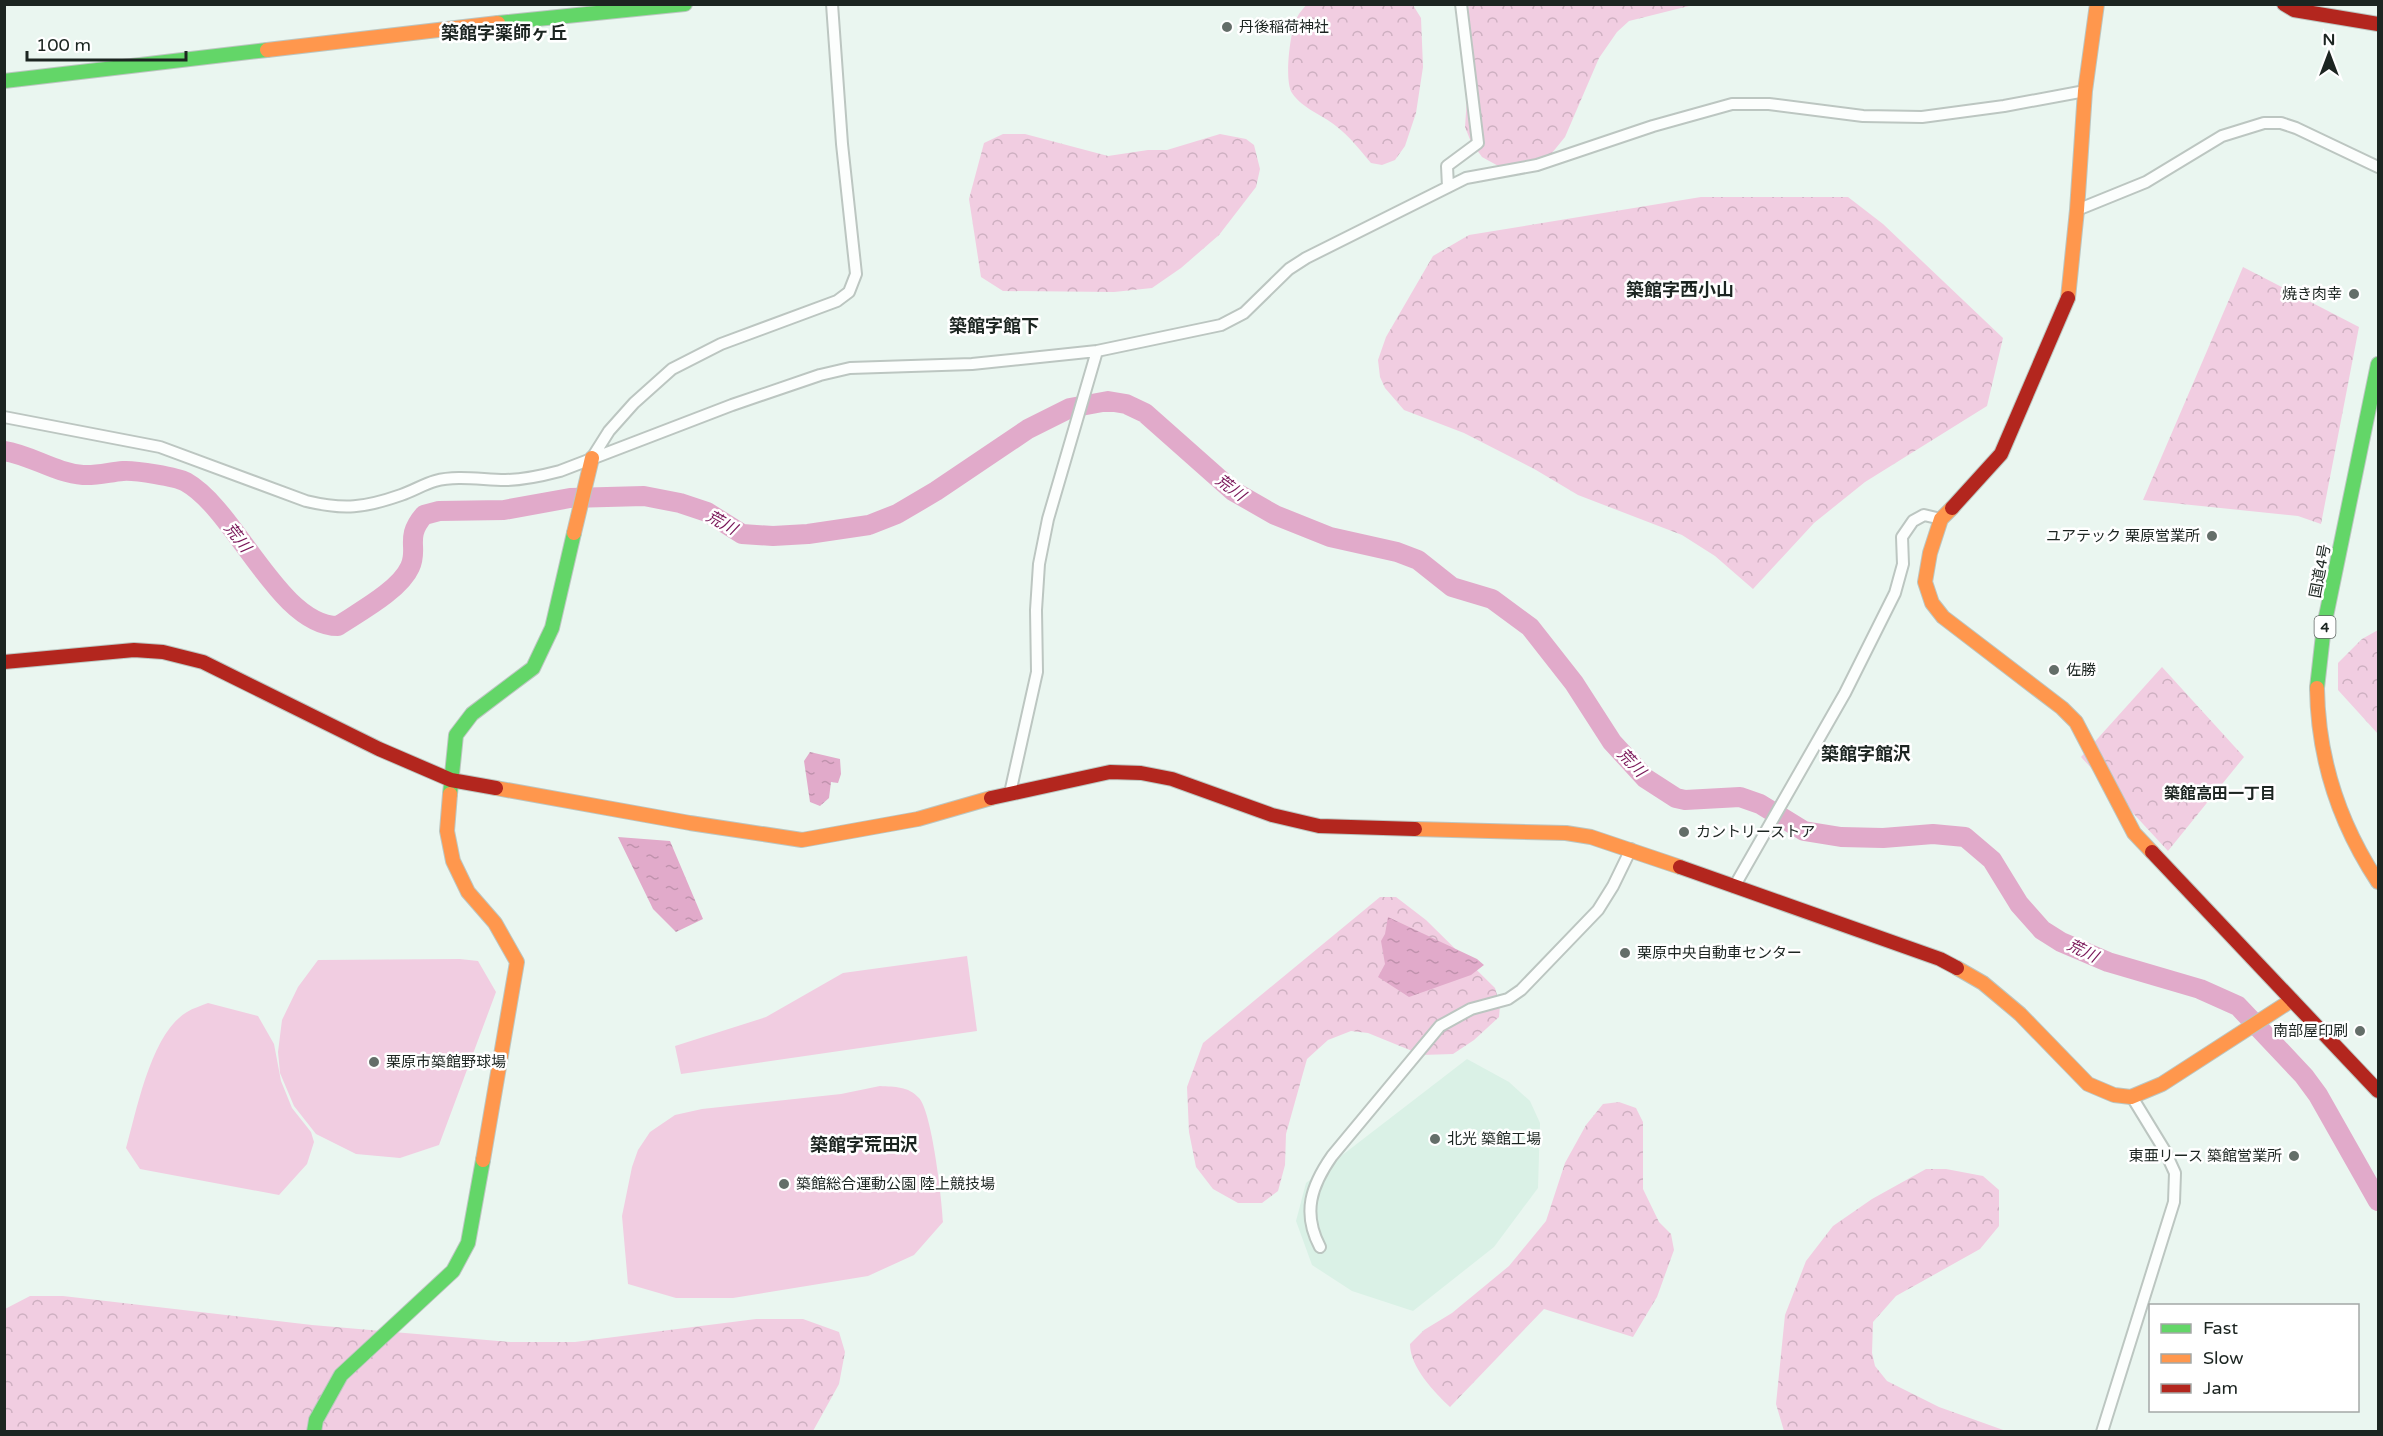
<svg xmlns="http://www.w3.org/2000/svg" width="2383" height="1436" font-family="'Varela Round','Noto Sans JP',sans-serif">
<defs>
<pattern id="forest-crowns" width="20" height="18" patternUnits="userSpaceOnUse" patternTransform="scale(1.5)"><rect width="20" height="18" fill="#f1cde1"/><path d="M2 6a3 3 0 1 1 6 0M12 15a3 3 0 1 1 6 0" fill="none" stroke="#ceb0c1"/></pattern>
<pattern id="water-ripples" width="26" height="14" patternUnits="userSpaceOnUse" patternTransform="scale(1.5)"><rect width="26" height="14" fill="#e1aaca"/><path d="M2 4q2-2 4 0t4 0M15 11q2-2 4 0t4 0" fill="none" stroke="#c092ad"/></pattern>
</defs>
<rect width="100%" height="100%" fill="#eaf6f0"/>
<path fill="#daf1e6" d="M1467,1059l42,23 21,19 10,22 -2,65 -44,59 -81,64 -61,-20 -40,-26 -16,-44 10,-38z"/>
<path fill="#f1cde1" d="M967,956l10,75 -296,43 -6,-28 91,-29 77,-44z
M460,959l18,2 18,31 -57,153 -39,13 -44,-4 -40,-20 -22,-28 -14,-33 -2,-21 4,-32 16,-33 20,-27z
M208,1003l50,13 16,28 7,37 11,27 19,24 3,10 -7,22 -28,31 -139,-26 -14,-21c11,-38 25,-115 61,-136 6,-4 14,-6 21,-9z
M880,1086c15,1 28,0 39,12 13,14 23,102 24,124l-29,33 -46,21 -135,22h-57l-48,-14 -6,-68 10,-49 6,-17 12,-18 25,-17 27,-6 139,-15z"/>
<path fill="url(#forest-crowns)" d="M1307,4l106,1 8,13 2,49 -7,46 -11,33 -10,14 -13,5 -11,-2c-11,-13 -21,-26 -35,-37 -15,-12 -33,-17 -44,-33 -8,-12 -2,-60 4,-73 2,-6 7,-11 11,-16z
M1468,5h225l-64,16 -12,11 -18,26 -34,79 -22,27 -41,4 -20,-11 -11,-15 -6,-15 6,-87z
M1003,134h22l83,22 40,-6h19l53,-16 26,5 8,6 6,24 -4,18 -37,48 -38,33 -29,20 -38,4 -111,-1 -22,-14 -12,-78 15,-56z
M1701,197h147l35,27 120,114 -16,68 -122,76 -51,41 -61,66 -38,-33 -33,-21 -104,-40 -42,-25 -72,-37 -60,-23 -19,-22 -5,-11 -2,-17 8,-23 47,-81 36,-21z
M2243,267l116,60 -38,197 -23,-8 -155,-16z
M2378,630v104l-40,-44v-27l24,-24z
M2162,667l82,90 -76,94 -87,-94z
M1380,897h16l30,23 69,68 5,17 -1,12 -25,23 -21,14 -31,1 -54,-22 -17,-2 -23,9 -21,19 -21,75 -1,31 -7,26 -16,12h-24l-25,-14 -17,-22 -7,-35 -2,-45 16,-44z
M1619,1102l17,6 7,14v67l16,33 12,12 3,16 -17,47 -24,40 -89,-28 -94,98c-16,-15 -40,-40 -40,-63l14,-14 28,-17 57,-47 37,-45 19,-58 21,-38 17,-21z
M1926,1169h20l37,7 16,14v36l-19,23 -84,47 -23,26 -1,31 3,13 12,15 52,26 67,24h-222l-8,-27 9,-89 21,-54 27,-35 39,-27z
M30,1296h33l249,29 198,17h65l181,-23h47l36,13 6,20 -6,32 -26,47 -808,1v-123z"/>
<path fill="url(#water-ripples)" d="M810,752l30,7 1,15 -3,9 -7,-1 -2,16 -9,8 -10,-4 -6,-41z
M618,837l52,4 33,78 -27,13 -23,-23z
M1388,917l89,42 7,6 -13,10 -62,22 -31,-20 7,-13 -4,-23 4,-7z"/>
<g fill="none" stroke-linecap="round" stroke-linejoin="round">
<path stroke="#e1aaca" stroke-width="20" d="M4,451c27,4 51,22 79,24 14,1 27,-3 40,-4 12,-1 54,6 63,11 50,28 93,144 152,144 21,-14 62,-36 72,-59 9,-19 -6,-29 14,-52l15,-4 65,-1 66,-12 74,-2 36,7 27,9 35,22 31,2 35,-2 61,-9 28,-11 39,-23 92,-62 42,-21 38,-7 18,3 19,9 88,78 42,24 55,22 67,15 21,8 34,27 40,12 38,28 44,56 38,59 33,36 31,20 9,2 55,-3 20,7 44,27 37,6 42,1 50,-4 32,3 27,23 27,44 23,26 19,12 47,20 92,27 38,17 66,70 14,19 60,106"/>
<g stroke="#bcc6c1" stroke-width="14">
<path id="street" d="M1448,187l-1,-21 31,-23 -17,-139
M2077,210l69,-28 76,-46 42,-13h17l15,5 82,39
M4,417l156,30 146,54c38,9 58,7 95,-6 12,-4 23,-11 34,-14 22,-6 48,-1 70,-1 19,0 36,-4 55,-9l172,-66 88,-30 30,-7 122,-4 125,-13 124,-26 23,-12 45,-44 17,-11 160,-80 71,-13 116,-39 79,-22h37l94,12 59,1 82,-11 81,-15
M592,458l17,-27 25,-28 38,-34 49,-25 116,-43 12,-9 7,-18 -14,-130 -10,-140
M1010,793l27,-121 -1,-62 3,-46 9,-45 49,-168
M1734,887l111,-194 50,-100 8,-29 -1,-27 11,-16 11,-6 17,4
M1320,1247c-18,-34 -9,-61 12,-91l108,-130 31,-17 37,-10 13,-9 77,-80 15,-24 18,-37
M2102,1432l72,-230 1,-29 -10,-22 -33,-54"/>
</g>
<g stroke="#bcc6c1" stroke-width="16">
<path id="fast" d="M498,23l187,-19
M4,81l263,-31
M2317,688l7,-62 54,-262
M450,794l6,-59 16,-21 61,-46 19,-40 22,-95
M314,1432l2,-12 25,-45 112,-104 15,-28 15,-83"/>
</g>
<g stroke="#bcc6c1" stroke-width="16">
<path id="slow" d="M267,50l231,-27
M2068,298l9,-88 8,-119 12,-87
M1952,508l-11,11 -11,34 -5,29 7,21 11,14 119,91 14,14 58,111 18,19
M574,533l18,-75
M2317,688c1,72 22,135 61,194
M496,788l194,35 112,17 116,-21 73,-21
M450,794l-3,37 6,30 15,31 27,31 22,39 -34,198
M1415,829l151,4 25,4 89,30
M1957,968l26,15 37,31 68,70 26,11 17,2 31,-13 130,-84"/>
</g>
<g stroke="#bcc6c1" stroke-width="16">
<path id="jam" d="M2284,4l10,6 84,14
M1952,508l49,-54 67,-156
M4,662l130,-12 29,2 40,10 176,87 72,31 45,8
M991,798l119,-26 31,1 31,6 100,36 47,11 96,3
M2152,852l226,239
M1680,867l260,92 17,9"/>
</g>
<use href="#street" stroke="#fcfefd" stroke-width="10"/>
<use href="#fast" stroke="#63d668" stroke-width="14"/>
<use href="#slow" stroke="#ff974d" stroke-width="14"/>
<use href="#jam" stroke="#b3261e" stroke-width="14"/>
</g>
<g fill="#646e69" stroke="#fff" stroke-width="2">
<circle cx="1227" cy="27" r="6"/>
<circle cx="2354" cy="294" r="6"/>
<circle cx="2212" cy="536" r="6"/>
<circle cx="2054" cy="670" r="6"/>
<circle cx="1684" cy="832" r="6"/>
<circle cx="1625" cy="953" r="6"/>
<circle cx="2360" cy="1031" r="6"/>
<circle cx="374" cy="1062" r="6"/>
<circle cx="1435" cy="1139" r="6"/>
<circle cx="2294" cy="1156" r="6"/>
<circle cx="784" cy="1184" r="6"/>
</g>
<g text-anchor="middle" stroke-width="5" stroke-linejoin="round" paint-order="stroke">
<rect fill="#fff" stroke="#606664" stroke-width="1.5" x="2314.5" y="616" width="21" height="22" rx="4.5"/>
<g font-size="14" font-weight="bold" fill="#1c2521">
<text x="2325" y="632">4</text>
</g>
<g font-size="15" fill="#1c2521" stroke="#fff" text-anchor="start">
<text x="1239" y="32">丹後稲荷神社</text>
<text x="2342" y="299" text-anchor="end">焼き肉幸</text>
<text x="2200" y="541" text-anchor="end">ユアテック 栗原営業所</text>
<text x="2066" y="675">佐勝</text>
<text x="1696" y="837">カントリーストア</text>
<text x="1637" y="958">栗原中央自動車センター</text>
<text x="2348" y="1036" text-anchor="end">南部屋印刷</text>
<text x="386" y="1067">栗原市築館野球場</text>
<text x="1447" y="1144">北光 築館工場</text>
<text x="2282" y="1161" text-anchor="end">東亜リース 築館営業所</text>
<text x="796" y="1189">築館総合運動公園 陸上競技場</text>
</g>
<g font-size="15" fill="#1c2521" stroke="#fff">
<text transform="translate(2320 571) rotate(-79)" y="5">国道4号</text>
</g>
<g font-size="16" font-style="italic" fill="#781557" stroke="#fff">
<text transform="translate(1231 487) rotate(37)" y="6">荒川</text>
<text transform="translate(722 522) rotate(29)" y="6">荒川</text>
<text transform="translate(238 537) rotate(52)" y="6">荒川</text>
<text transform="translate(1632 762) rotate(46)" y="6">荒川</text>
<text transform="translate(2083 950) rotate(26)" y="6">荒川</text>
</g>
<g font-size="16" font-weight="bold" fill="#1c2521" stroke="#fff">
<text x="2220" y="799">築館高田一丁目</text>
</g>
<g font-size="18" font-weight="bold" fill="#1c2521" stroke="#fff">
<text x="504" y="39">築館字薬師ヶ丘</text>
<text x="1680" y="296">築館字西小山</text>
<text x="994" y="332">築館字館下</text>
<text x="1866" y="760">築館字館沢</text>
<text x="864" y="1151">築館字荒田沢</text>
</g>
</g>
<rect width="2383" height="1436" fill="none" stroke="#1c2521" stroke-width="12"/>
<rect x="2149" y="1304" width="210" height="108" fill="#ffffff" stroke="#a4a8a6" stroke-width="1.5"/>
<rect x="2161" y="1324" width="30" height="9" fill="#63d668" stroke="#a4a8a6" stroke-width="1.5"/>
<text x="2203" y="1334" font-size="18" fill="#1c2521">Fast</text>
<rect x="2161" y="1354" width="30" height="9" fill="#ff974d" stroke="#a4a8a6" stroke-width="1.5"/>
<text x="2203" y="1364" font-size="18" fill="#1c2521">Slow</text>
<rect x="2161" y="1384" width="30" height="9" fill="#b3261e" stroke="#a4a8a6" stroke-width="1.5"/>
<text x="2203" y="1394" font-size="18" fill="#1c2521">Jam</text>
<g transform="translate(2329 54)" stroke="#ffffff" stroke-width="4.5" paint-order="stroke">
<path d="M0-4.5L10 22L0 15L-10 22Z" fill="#1c2521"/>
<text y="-9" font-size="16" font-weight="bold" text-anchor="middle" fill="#1c2521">N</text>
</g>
<path d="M27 51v9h159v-9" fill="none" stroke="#1c2521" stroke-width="3"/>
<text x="36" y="51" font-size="18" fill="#1c2521" stroke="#ffffff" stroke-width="4.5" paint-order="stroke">100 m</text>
</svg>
